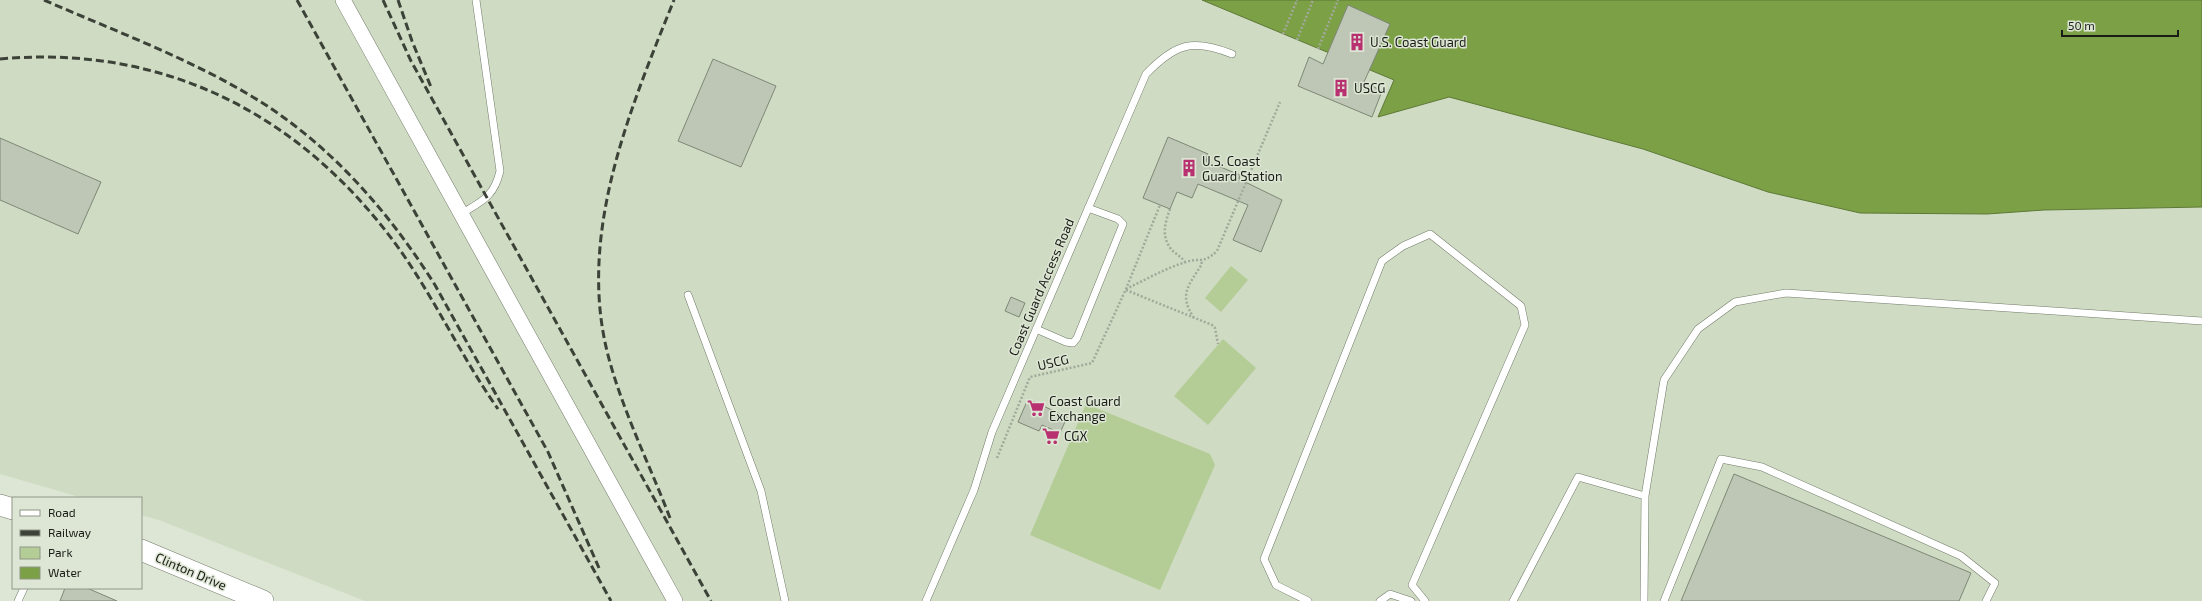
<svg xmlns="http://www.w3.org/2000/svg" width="2202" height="601" font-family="'Exo 2',sans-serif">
<rect width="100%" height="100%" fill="#dde6d4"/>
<path fill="#cfdbc2" d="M0,0h1202l192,80 -16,37 71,-20 194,52 125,43 92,21 342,-6v394h-1837l-206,-81 -18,-5v-17h-58l-83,-24z"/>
<path fill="#b4cd96" d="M1231,266l17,14 -27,32 -16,-14z
M1223,339l33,29 -48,57 -34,-29z
M1086,404l124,50 5,11 -55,125 -130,-55z"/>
<path fill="#7ba045" stroke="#5e7937" d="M1202,0h1000v207l-158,3 -57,4 -127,-1 -92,-21 -125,-43 -194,-52 -71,20 16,-37z"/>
<path fill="#bec7b5" stroke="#7f8777" d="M1348,5l42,19 -26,58 18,9 -10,26 -74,-31 11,-29 14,7z
M713,59l63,27 -35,81 -63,-26z
M1168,137l40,17 -2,7 34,14 -1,4 43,21 -21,52 -28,-12 15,-35 -50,-21 -6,14 -15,-6 -7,17 -27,-11z
M0,138l101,44 -23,52 -78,-34z
M1011,297l14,6 -6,14 -14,-6z
M1028,399l39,18 -7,16 -18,-8 -3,6 -21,-9z
M1734,474l237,99 -12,28h-278z
M65,588h22l30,13h-57z"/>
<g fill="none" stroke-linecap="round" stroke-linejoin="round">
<g stroke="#737b6b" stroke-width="8">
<path id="service" d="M461,214c21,-13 33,-17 39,-43l-24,-171
M688,295l73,196 24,110
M1036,329l30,13 7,1 4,-5 46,-114 -5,-5 -30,-11
M18,601l6,-13
M926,601l48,-111 18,-58 154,-358c29,-30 46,-36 86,-20
M1308,601l-32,-16 -12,-26 118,-298 21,-15 27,-12 91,72 4,19 -113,260 13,16
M1380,601l10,-7 21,7
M1513,601l65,-124 67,19
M1644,601l1,-105 19,-116 34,-51 37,-27 51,-9 416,28
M1664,601l57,-142 41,8 199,89 34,27 -9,18"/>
</g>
<g stroke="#737b6b" stroke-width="16">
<path id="minor" d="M343,0l332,601"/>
</g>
<g stroke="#737b6b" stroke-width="22">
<path id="secondary" d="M0,505l13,4
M141,550l122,51"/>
</g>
<path stroke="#a2a99b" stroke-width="2.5" stroke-dasharray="2 2" stroke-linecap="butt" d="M1283,34l14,-34
M1297,40l16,-40
M1318,49l20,-49
M1170,209c-5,14 -9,27 1,40 4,5 10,7 14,13
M1126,289c19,-9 40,-21 60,-27 15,-5 16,3 31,-11l63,-149
M1126,290l86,35 3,3 3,16
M1194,318c-16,-24 -5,-33 8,-54l-1,-3
M997,458l33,-81 62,-14 34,-74 34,-84"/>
<use href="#service" stroke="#fff" stroke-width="7"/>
<use href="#minor" stroke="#fff" stroke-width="15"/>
<use href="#secondary" stroke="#fff" stroke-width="21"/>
<path stroke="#3d4239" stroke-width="3" stroke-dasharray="8 4" stroke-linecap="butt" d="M44,0c73,32 150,60 217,102 72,46 128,110 174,183l176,316
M297,0l251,452 51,116
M383,0l28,61 300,540
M398,0l14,41 19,46
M0,59c166,-15 304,57 400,191 36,51 62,108 98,159
M670,518c-21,-55 -49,-110 -63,-167 -29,-119 23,-242 67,-351"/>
</g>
<defs>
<g id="building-bare" transform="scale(1.38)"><path d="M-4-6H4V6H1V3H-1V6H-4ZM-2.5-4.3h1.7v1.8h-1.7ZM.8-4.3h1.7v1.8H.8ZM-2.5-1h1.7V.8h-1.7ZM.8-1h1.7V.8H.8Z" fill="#b8306f" stroke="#dde6d4" stroke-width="2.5" paint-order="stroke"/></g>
<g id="supermarket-bare" transform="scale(1.38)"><path d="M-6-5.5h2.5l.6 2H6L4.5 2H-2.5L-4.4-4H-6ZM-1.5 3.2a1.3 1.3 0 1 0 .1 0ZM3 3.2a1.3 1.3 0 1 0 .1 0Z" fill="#b8306f" stroke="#dde6d4" stroke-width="2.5" paint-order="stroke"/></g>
</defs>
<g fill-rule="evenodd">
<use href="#building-bare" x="1357" y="42"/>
<use href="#building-bare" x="1341" y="88"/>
<use href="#building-bare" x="1189" y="168"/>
<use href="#supermarket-bare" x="1036" y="408"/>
<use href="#supermarket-bare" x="1051" y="436"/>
</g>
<g text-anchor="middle" stroke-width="3" stroke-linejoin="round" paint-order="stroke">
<g font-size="13" fill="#1a1d17" stroke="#dde6d4" text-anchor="start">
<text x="1370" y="47">U.S. Coast Guard</text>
<text x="1354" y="93">USCG</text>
<text x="1202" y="166">U.S. Coast<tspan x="1202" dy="15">Guard Station</tspan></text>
<text x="1049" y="406">Coast Guard<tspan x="1049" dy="15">Exchange</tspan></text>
<text x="1064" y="441">CGX</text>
</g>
<g font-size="13" fill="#1a1d17" stroke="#dde6d4">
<text transform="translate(1041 287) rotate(-67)" y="5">Coast Guard Access Road</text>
<text transform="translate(1053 362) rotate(-13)" y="5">USCG</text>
<text transform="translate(191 571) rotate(23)" y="5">Clinton Drive</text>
</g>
</g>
<rect x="12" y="497" width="130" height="92" fill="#dde6d4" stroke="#8f9688"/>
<rect x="20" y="510" width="20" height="6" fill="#ffffff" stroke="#8f9688"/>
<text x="48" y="517" font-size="12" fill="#1a1d17">Road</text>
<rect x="20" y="530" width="20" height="6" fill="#3d4239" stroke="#8f9688"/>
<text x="48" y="537" font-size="12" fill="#1a1d17">Railway</text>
<rect x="20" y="547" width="20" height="12" fill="#b4cd96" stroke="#8f9688"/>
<text x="48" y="557" font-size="12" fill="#1a1d17">Park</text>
<rect x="20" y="567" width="20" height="12" fill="#7ba045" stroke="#8f9688"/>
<text x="48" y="577" font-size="12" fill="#1a1d17">Water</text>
<path d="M2062 30v6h116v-6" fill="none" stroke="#1a1d17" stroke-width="2"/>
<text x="2068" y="30" font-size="12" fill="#1a1d17" stroke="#dde6d4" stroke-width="3" paint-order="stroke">50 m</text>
</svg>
